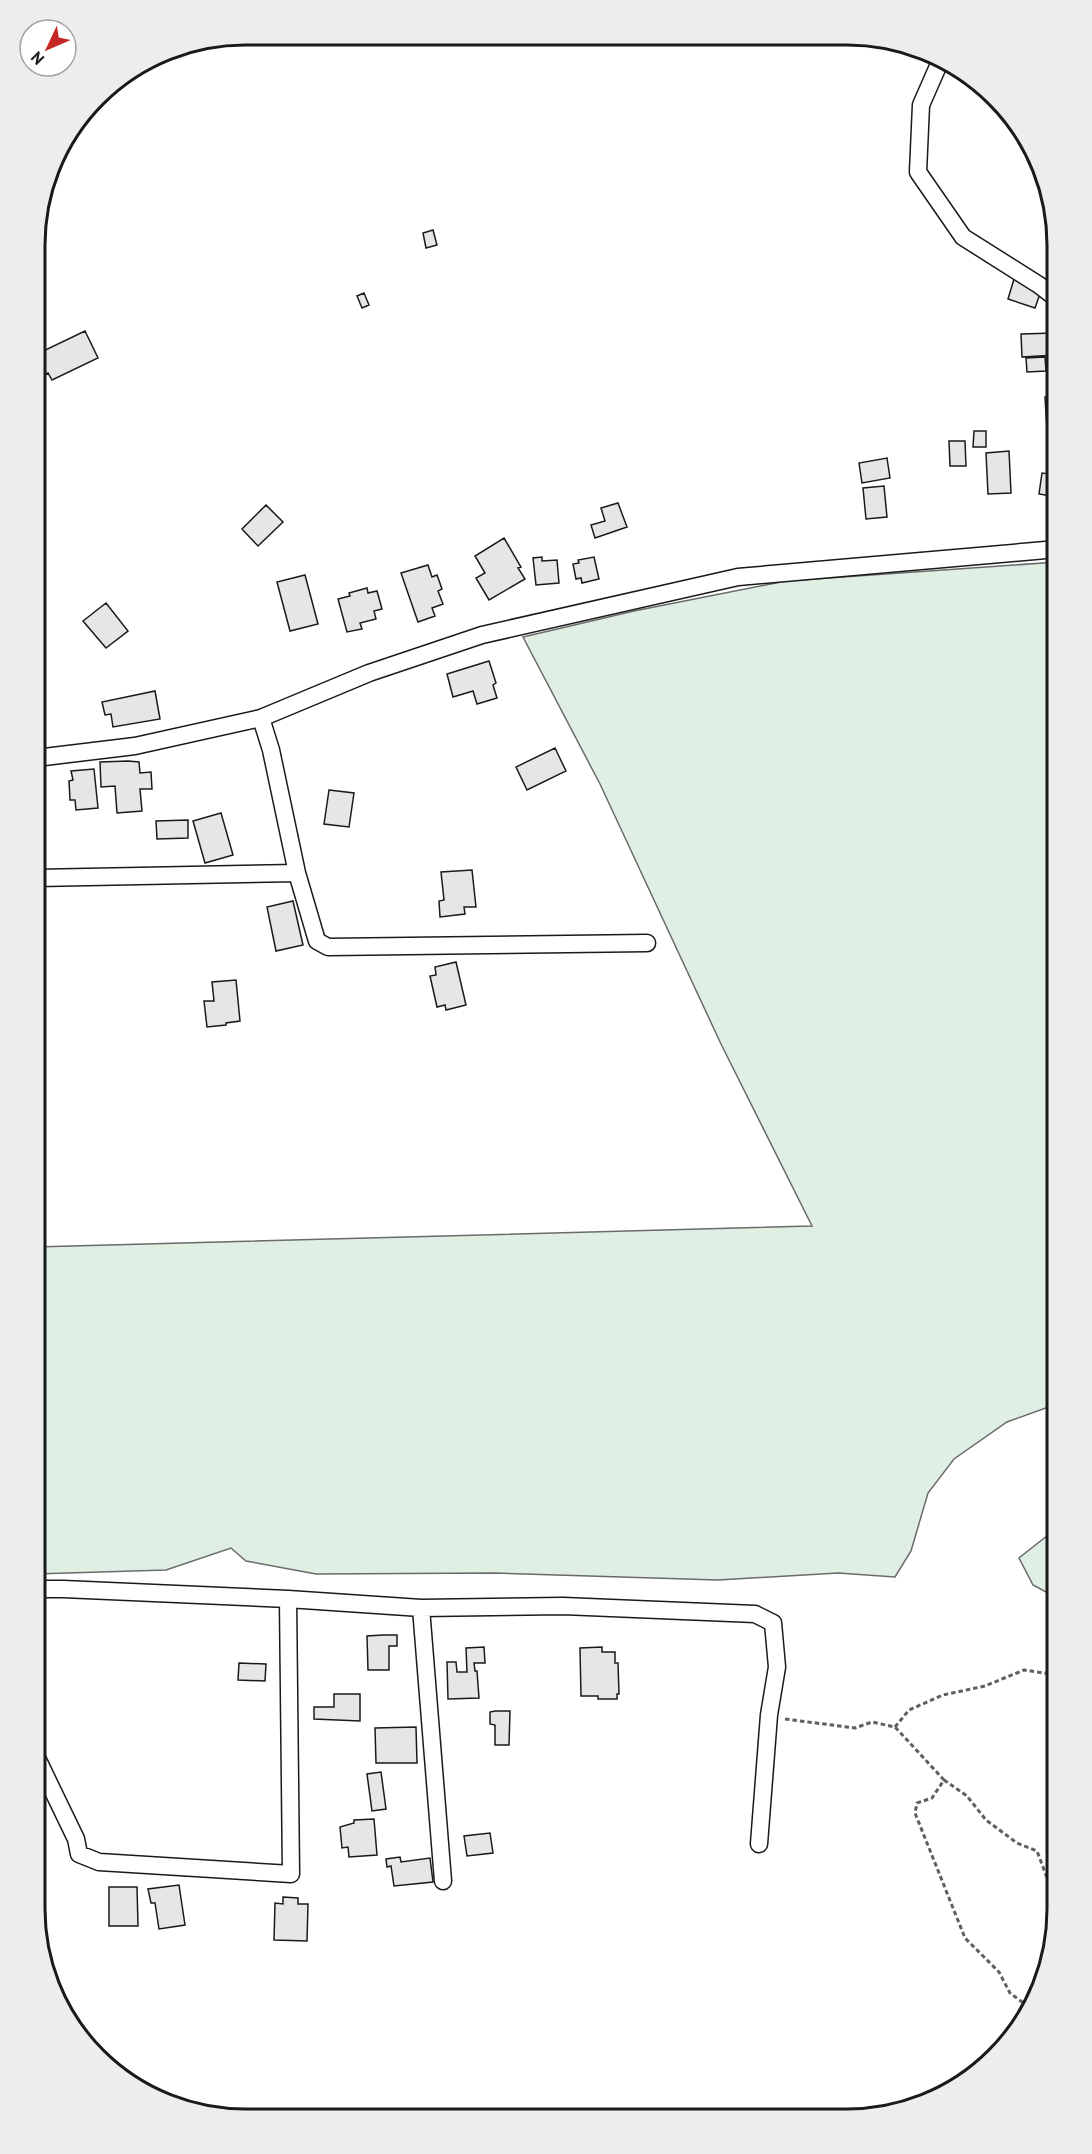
<svg xmlns="http://www.w3.org/2000/svg" width="1092" height="2154" font-family="'PT Sans',sans-serif">
<rect width="100%" height="100%" fill="#fff"/>
<path fill="#e0efe3" stroke="#6a6a6a" stroke-width="1.5" d="M1057,562v842l-50,18 -53,37 -26,34 -17,58 -16,26 -57,-4 -120,7 -223,-7 -179,1 -70,-13 -15,-13 -65,22 -131,4v-327l777,-21 -91,-182 -121,-260 -77,-147 111,-26 152,-30z
M1057,1528v70l-24,-13 -14,-27z"/>
<path fill="#e6e6e6" stroke="#1a1a1a" stroke-width="1.5" d="M433,230l4,15 -11,3 -3,-15z
M1014,279l28,9 -7,20 -27,-9z
M364,293l5,12 -7,3 -5,-12z
M85,331l13,27 -46,22 -4,-7 -6,3 -6,-12v-6l5,-2 -2,-3z
M1054,333l2,22 -34,2 -1,-23z
M1045,357l1,14 -19,1 -1,-14z
M1057,383v47h-10l-2,-33h3l-1,-13z
M974,431h12v16h-13z
M949,441h16l1,25h-16z
M1009,451l2,42 -23,1 -2,-41z
M887,458l3,20 -28,5 -3,-20z
M1051,460l6,1v36l-18,-3 3,-21 7,1z
M884,486l3,31 -21,2 -3,-31z
M618,503l9,24 -32,11 -4,-13 14,-4 -4,-13z
M266,505l17,17 -25,24 -16,-17z
M504,538l17,29 -3,1 7,11 -36,21 -13,-22 9,-5 -10,-17z
M542,557v4l15,-1 2,23 -23,2 -3,-27z
M594,557l5,22 -17,4 -1,-5 -5,1 -3,-15 6,-1 -1,-3z
M428,565l4,12 5,-2 5,14 -4,2 5,13 -11,4 3,8 -17,6 -17,-49z
M305,575l13,49 -28,7 -13,-49z
M367,588l1,5 9,-2 5,18 -8,2 2,8 -16,4 2,6 -15,3 -9,-33 12,-3 -1,-3z
M106,603l22,28 -22,17 -23,-27z
M489,661l7,22 -3,2 4,13 -20,6 -4,-13 -20,6 -6,-23z
M155,691l5,28 -47,8 -2,-13 -6,1 -3,-13z
M555,748l11,23 -39,19 -11,-23z
M128,761l11,1 1,11 11,-1 1,17h-12l2,22 -25,2 -2,-27 -14,1 -1,-25z
M94,769l4,39 -22,2 -1,-10h-5l-1,-19 4,-1 -2,-9z
M329,790l25,3 -5,34 -25,-3z
M221,813l12,42 -28,8 -12,-42z
M188,820v18l-31,1 -1,-18z
M472,870l4,37h-12l1,7 -25,3 -1,-16 5,-1 -3,-28z
M293,901l10,44 -27,6 -9,-44z
M456,962l10,43 -20,5 -1,-5 -8,2 -7,-31 6,-1 -1,-8z
M236,980l4,41 -14,2v2l-19,2 -3,-26h10l-2,-19z
M383,1635h14v11h-8v24h-21l-1,-34z
M484,1647l1,16h-11l1,8h2l2,27 -31,1 -1,-37h9l1,10h10l-1,-24z
M602,1647v5h13v11h3l1,31h-2v5h-19v-3h-17l-1,-48z
M239,1663l27,1 -1,17 -27,-1z
M334,1694h26v27l-46,-2v-12h20z
M495,1711h15l-1,34h-14v-20l-5,-1v-12z
M416,1727l1,36h-41l-1,-35z
M381,1772l5,37 -14,2 -5,-37z
M374,1819l3,36 -28,2 -1,-10 -6,1 -2,-21 14,-4v-3z
M490,1833l3,20 -26,3 -3,-20z
M400,1857l1,5 29,-4 3,24 -39,4 -3,-20 -4,1 -1,-8z
M179,1885l6,40 -26,4 -4,-26h-4l-3,-14z
M109,1887h28l1,39h-29z
M283,1897l15,1v6h10l-1,37 -33,-1 1,-37 8,1z"/>
<g fill="none" stroke-linecap="round" stroke-linejoin="round">
<g stroke="#1a1a1a" stroke-width="19">
<path id="street" d="M939,64l-18,41 -3,67 45,65 76,48 18,14
M36,758l99,-12 126,-28 108,-45 113,-38 256,-58 319,-28
M297,873l20,68 11,6 319,-4
M36,878l261,-5 -26,-123 -10,-32
M35,1589h28l225,10 133,9 142,-2 192,8 18,9 4,44 -8,48 -10,129
M421,1608l22,273
M35,1754l41,85 3,15 20,8 192,12 -3,-275"/>
</g>
<path stroke="#5f5f5f" stroke-width="3" stroke-dasharray="4.5 3" stroke-linecap="butt" d="M785,1719l70,9 17,-6 23,5 49,53 -12,18 -15,5 -2,10 50,125 34,34 11,21 20,15
M895,1727l14,-17 34,-15 42,-9 39,-16 33,5
M944,1780l23,16 19,24 31,23 20,8 12,32 8,6"/>
<use href="#street" stroke="#fff" stroke-width="16"/>
</g>
<path d="M0 0H1092V2154H0ZM245 45H847A200 200 0 0 1 1047 245V1909A200 200 0 0 1 847 2109H245A200 200 0 0 1 45 1909V245A200 200 0 0 1 245 45Z" fill="#ededed" fill-rule="evenodd"/>
<path fill="none" stroke="#1a1a1a" stroke-width="3" d="M245 45H847A200 200 0 0 1 1047 245V1909A200 200 0 0 1 847 2109H245A200 200 0 0 1 45 1909V245A200 200 0 0 1 245 45Z"/>
<g transform="translate(48 48) rotate(226)"><circle r="28" fill="#ffffff" stroke="#a3a3a3" stroke-width="1.5"/>
<path d="M0-4.5L10 22L0 15L-10 22Z" fill="#c62828"/>
<text y="-9" font-size="16" font-weight="bold" text-anchor="middle" fill="#1a1a1a">N</text>
</g>
</svg>
